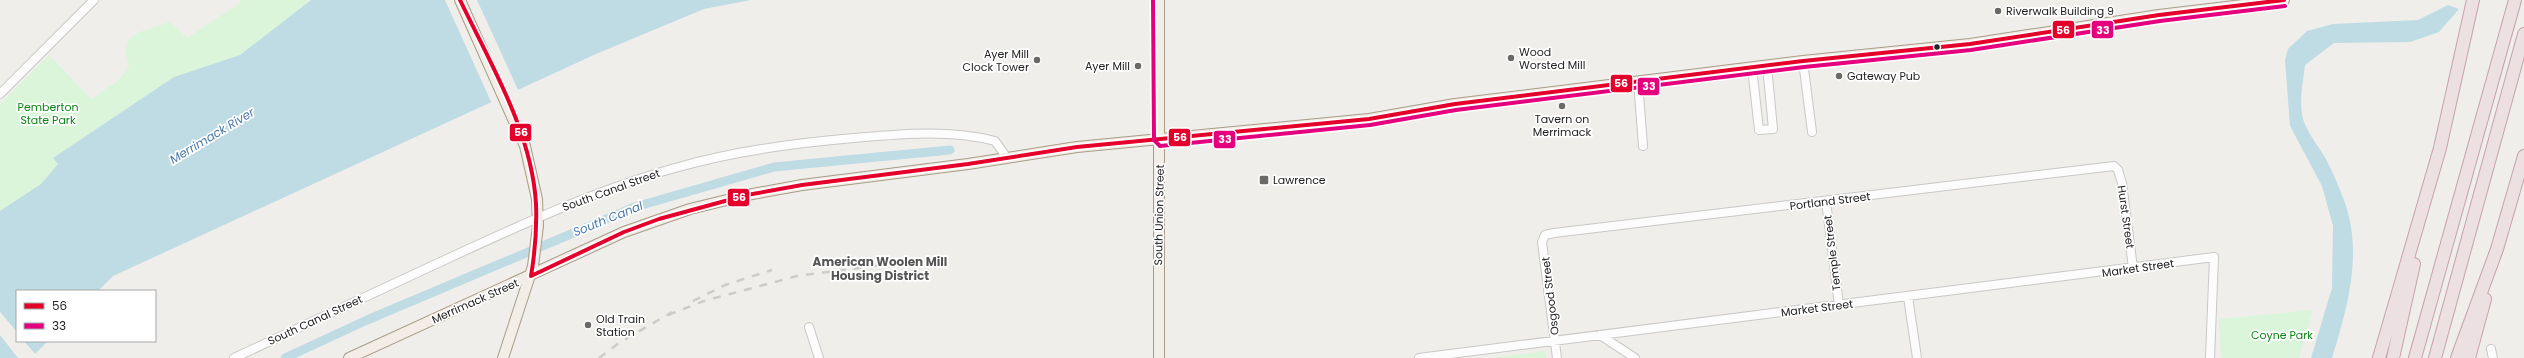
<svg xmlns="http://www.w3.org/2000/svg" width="2524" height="358" font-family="Poppins,sans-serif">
<rect width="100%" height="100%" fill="#f0eeeb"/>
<path fill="#daf5da" d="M239,0h72l-71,55 -66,22 -121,81 5,6 -17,20 -41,27v-107l49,-49 42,44 28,-19 10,-13 -4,-16 4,-12 10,-7 31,-10 17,16 54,-36z
M2313,310l-14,48h-78l-2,-39z
M1545,351l1,7h-56z"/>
<path fill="#bfdbe3" d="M311,0h440l-47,9 -108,45 -483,222 -15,15h-81v50h31l-17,17h-31v-147l41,-27 17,-20 -5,-6 121,-81 66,-22z
M2448,5l11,4 -20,23 -29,10 -76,1 -29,22c-2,18 -7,40 -1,57 5,13 15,25 22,37 7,14 14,30 19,44 18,52 2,106 -13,155h-21l21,-70 1,-62 -11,-40 -32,-60 -5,-66 3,-11 19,-18 26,-7 85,-4z"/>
<path fill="#f0eeeb" d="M445,0h32l42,92 -27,12z
M0,312l17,20v9h7l12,14 -3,3h-15l-18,-23z"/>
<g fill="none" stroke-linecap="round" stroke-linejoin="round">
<path stroke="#bfdbe3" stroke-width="9" d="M285,358l82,-38 268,-113 139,-40 176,-17"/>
<g stroke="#c9c8c7" stroke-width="10">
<path id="minor" d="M1803,61l9,71
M1752,67l7,63 14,-1 -6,-63
M1638,81l5,65
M0,94l94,-94
M1826,201l13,104
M1908,297l9,61
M809,327l10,31
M1600,335l35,23
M2491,349l2,9
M234,358c67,-31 135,-63 202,-94 78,-36 156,-73 239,-96 59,-17 119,-25 179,-30 46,-4 96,-9 141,3l12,17
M1419,358l795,-101 -4,101
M1557,358l-15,-116 3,-7 9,-2 560,-67 4,4 4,13 11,85"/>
</g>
<g stroke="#a79c86" stroke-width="12">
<path id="major" d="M460,0l65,146 12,53 1,27 -5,40 -30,92
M349,358l275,-126 66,-23 57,-14 55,-10 166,-21 109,-17 292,-28 86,-15 348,-43 167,-17 189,-29 125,-15
M1159,358v-358"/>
</g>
<g stroke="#c5a2ac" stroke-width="14">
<path id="highway" d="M2379,358l61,-210 33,-148
M2393,358l21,-94
M2415,358l100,-358
M2435,358l89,-324
M2457,358l40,-109 27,-93
M2469,358l16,-59"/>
</g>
<use href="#minor" stroke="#fdfcfc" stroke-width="8"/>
<use href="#major" stroke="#f3ede7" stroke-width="10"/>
<use href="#highway" stroke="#ece0e2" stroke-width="12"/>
<path stroke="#ccc" stroke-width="2.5" stroke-dasharray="8 8" stroke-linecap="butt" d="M693,301l32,-16 47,-15
M668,315l36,-14 93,-25 123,-16
M599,358l20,-15 53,-31"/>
<g stroke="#fff" stroke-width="7">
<path id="bus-1" d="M460,0c30,63 72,132 76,204 1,24 -1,48 -5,72
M531,276l93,-44 35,-13 88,-24 55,-10 166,-21 109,-17 292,-28 86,-15 348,-43 167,-17 189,-29 125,-15"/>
</g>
<g stroke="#fff" stroke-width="7">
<path id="bus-2" d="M1153,0l1,140 6,6 210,-21 86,-15 348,-43 167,-17 189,-29 125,-15"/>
</g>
<use href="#bus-1" stroke="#e4002b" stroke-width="4"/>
<use href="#bus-2" stroke="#e5007d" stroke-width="4"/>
</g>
<g fill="#6a6968" stroke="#fff" stroke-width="1.5">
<circle cx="1998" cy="11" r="4"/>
<circle cx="1511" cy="58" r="4"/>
<circle cx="1037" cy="60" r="4"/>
<circle cx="1138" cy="66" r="4"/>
<circle cx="1839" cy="76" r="4"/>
<circle cx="1562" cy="106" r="4"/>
<rect x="1259" y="175" width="10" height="10" rx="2"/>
<circle cx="588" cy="325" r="4"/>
</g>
<circle fill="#222" stroke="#fff" stroke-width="1.5" cx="1937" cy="47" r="3.5"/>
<g text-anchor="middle" stroke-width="3.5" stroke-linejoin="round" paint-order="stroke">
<g font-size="11" fill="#222" stroke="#fff" text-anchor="start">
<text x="2006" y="15">Riverwalk Building 9</text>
<text x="1519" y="56">Wood<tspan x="1519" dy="13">Worsted Mill</tspan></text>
<text x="1029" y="58" text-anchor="end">Ayer Mill<tspan x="1029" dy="13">Clock Tower</tspan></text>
<text x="1130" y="70" text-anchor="end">Ayer Mill</text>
<text x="1847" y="80">Gateway Pub</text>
<text x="1562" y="123" text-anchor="middle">Tavern on<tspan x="1562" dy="13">Merrimack</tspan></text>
<text x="1273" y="184">Lawrence</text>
<text x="596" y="323">Old Train<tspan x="596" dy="13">Station</tspan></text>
</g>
<g font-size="11" fill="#0c8416" stroke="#fff">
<text x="48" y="111">Pemberton<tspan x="48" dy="13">State Park</tspan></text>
<text x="2282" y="339">Coyne Park</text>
</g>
<g font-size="11" fill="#222" stroke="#fff">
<text transform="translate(611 190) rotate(-20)" y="4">South Canal Street</text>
<text transform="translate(1830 201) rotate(-7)" y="4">Portland Street</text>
<text transform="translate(1159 215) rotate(-89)" y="4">South Union Street</text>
<text transform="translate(2126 217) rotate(82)" y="4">Hurst Street</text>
<text transform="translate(1832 253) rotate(-97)" y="4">Temple Street</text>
<text transform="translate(2138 268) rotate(-8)" y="4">Market Street</text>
<text transform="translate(1550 296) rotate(-97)" y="4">Osgood Street</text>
<text transform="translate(475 301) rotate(-24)" y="4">Merrimack Street</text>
<text transform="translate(1817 308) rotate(-7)" y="4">Market Street</text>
<text transform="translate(315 320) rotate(-25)" y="4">South Canal Street</text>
</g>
<g font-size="12" font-style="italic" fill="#4a7aab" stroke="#fff">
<text transform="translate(212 136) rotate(-31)" y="4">Merrimack River</text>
<text transform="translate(608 219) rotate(-22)" y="4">South Canal</text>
</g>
<g font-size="12" font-weight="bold" fill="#555" stroke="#fff">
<text x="880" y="266">American Woolen Mill<tspan x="880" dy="14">Housing District</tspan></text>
</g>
</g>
<g stroke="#fff" stroke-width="1.5">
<rect x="2052" y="20" width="23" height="19" rx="4" fill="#e4002b"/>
<rect x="2091" y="20" width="23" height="19" rx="4" fill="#e5007d"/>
<rect x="1610" y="74" width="23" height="19" rx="4" fill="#e4002b"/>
<rect x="1637" y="77" width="23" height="19" rx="4" fill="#e5007d"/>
<rect x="509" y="123" width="23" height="19" rx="4" fill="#e4002b"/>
<rect x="1168" y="128" width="23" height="19" rx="4" fill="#e4002b"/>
<rect x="1213" y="130" width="23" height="19" rx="4" fill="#e5007d"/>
<rect x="727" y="188" width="23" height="19" rx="4" fill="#e4002b"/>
</g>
<g font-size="11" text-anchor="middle" font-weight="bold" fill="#fff">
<text x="2063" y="34">56</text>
<text x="2103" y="34">33</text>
<text x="1621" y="87">56</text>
<text x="1649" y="90">33</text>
<text x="521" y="136">56</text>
<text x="1180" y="141">56</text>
<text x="1225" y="143">33</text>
<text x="739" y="201">56</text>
</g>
<rect x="16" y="290" width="140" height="52" fill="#ffffff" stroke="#a7a7a7"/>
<rect x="24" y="303" width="20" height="6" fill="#e4002b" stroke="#a7a7a7"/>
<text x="52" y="310" font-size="12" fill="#222222">56</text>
<rect x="24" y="323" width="20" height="6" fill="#e5007d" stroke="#a7a7a7"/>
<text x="52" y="330" font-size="12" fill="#222222">33</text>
</svg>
